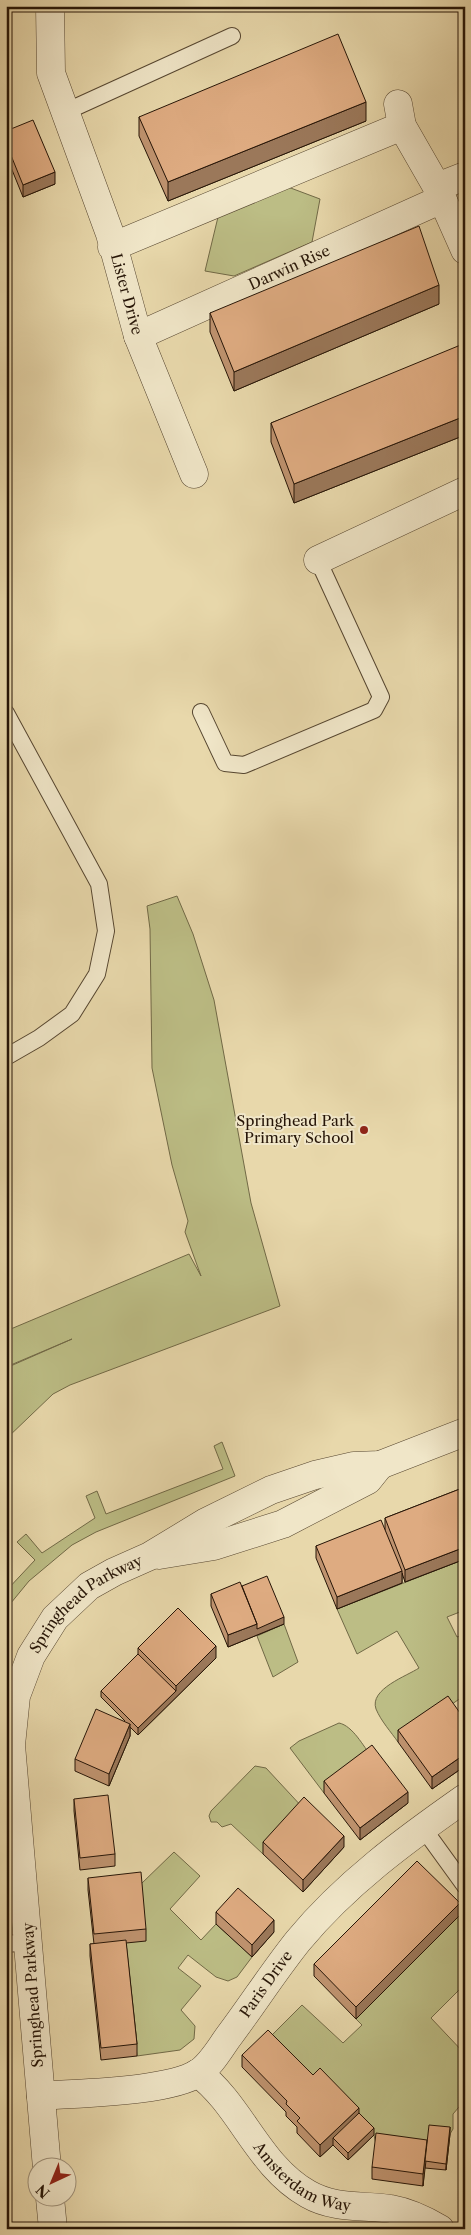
<svg xmlns="http://www.w3.org/2000/svg" width="471" height="2235" font-family="'Libre Caslon Text',serif">
<rect width="100%" height="100%" fill="#e8d8ab"/>
<filter id="stains"><feTurbulence type="fractalNoise" baseFrequency=".004" numOctaves="4"/><feColorMatrix values="0 0 0 0 .2 0 0 0 0 .09 0 0 0 0 .02 0 0 0 .5 -.17"/></filter>
<radialGradient id="worn" r=".72"><stop offset=".6" stop-color="#630" stop-opacity="0"/><stop offset="1" stop-color="#630" stop-opacity=".3"/></radialGradient>
<path fill="#bcbd85" stroke="#716946" d="M288,187l32,12 -8,43 -78,34 -29,-5 13,-54z
M177,896l16,38 21,66 37,203 29,103 -210,79 -17,9 -47,45v-71l66,-29 -66,28v-36l183,-77 12,22 -16,-44 3,-11 -16,-56 -20,-97 -2,-139 -3,-23z
M222,1442l13,34 -139,56 -24,13 -43,36 -23,28v-18l29,-31 -18,-18 9,-8 16,19 53,-35 -9,-22 11,-5 9,23 117,-45 -9,-23z
M465,1559v51l-18,7 10,20 8,-3v61l-67,47c-7,-10 -17,-21 -22,-33 -7,-20 31,-33 43,-41l-22,-37 -40,23 -20,-45z
M284,1624l14,38 -25,15 -16,-41z
M339,1723c14,3 24,23 33,34l-48,36 -34,-45 9,-7z
M255,1766l11,2 38,41 -41,45 -32,-30 -9,3 -5,-5h-6l-2,-6 2,-5z
M174,1852l26,24 -30,33 31,31 15,-16 36,33 -15,20 -9,4 -12,-4 -28,-22 -10,13 23,18 -20,24 14,16 -1,13 -14,11 -43,6 -12,-113 16,-59z
M460,1915l5,5v64l-34,34 34,36v46l-12,14v15l-3,5 -23,18 -51,-7 -2,-10 -61,-48 -46,-47 35,-35 41,38 19,-18 -6,-6z"/>
<g fill="none" stroke-linecap="round" stroke-linejoin="round">
<g stroke="#564630" stroke-width="18">
<path id="service" d="M65,112l167,-76
M201,712l24,51 19,2 130,-55 7,-13 -63,-137
M6,713l93,171 7,47 -9,43 -25,40 -33,24 -33,19
M423,1828l42,58
M6,1944l24,-2"/>
</g>
<g stroke="#564630" stroke-width="29">
<g id="minor">
<path id="s1" d="M50,6l1,67 59,161 28,102 56,138"/>
<path d="M398,104l4,22 35,61 28,63"/>
<path d="M437,187l28,-11"/>
<path d="M112,247l290,-121"/>
<path id="s2" d="M138,336l304,-137"/>
<path d="M318,560l147,-69"/>
<path d="M159,1555l55,-9 69,-22 85,-44 12,-15"/>
<path id="s3" d="M198,2073c43,32 60,93 110,121 26,15 55,11 83,15 17,3 34,11 49,20"/>
<path id="s4" d="M41,2096c36,-3 128,-4 157,-23 13,-8 22,-25 31,-37 24,-32 45,-65 69,-95 47,-57 107,-101 167,-143"/>
<path id="s5" d="M47,2168l-36,-423 5,-49 15,-40 24,-38 34,-32 25,-14 36,-16 56,-34 65,-32 44,-15 39,-9 26,-1 85,-33"/>
<path d="M50,2198l3,31"/>
</g>
</g>
<use href="#service" stroke="#f0e6c8" stroke-width="16"/>
<use href="#minor" stroke="#f0e6c8" stroke-width="28"/>
</g>
<path fill="#bf936f" stroke="#261507" d="M139,117l227,4 -198,80 -29,-65z
M6,131l49,53 -32,13 -17,-42z
M439,304l-205,87 -24,-59v-19z
M465,349v86l-171,68 -23,-61v-19z
M465,1487v72l-60,23 -3,-9v10l-65,26 -21,-51v-12l69,-16v-12z
M242,1586l42,38 -56,23 -17,-41v-12z
M138,1648l78,10 -78,77 -8,-8v9l-21,50 -34,-15v-12l50,-38 -24,-24v-6l37,-37z
M465,1720v46l-33,23 -34,-47v-12z
M324,1781l84,22 -48,37 -36,-47z
M74,1799l41,55v12l-35,4 -6,-59z
M465,1835v20l-4,-5v-12z
M263,1842l81,5 -41,45 -40,-38z
M88,1878l58,51v12l-20,2 11,101v12l-36,4 -11,-104v-12h4l-6,-54z
M216,1912l58,20 -22,25 -36,-33z
M460,1915l-104,104 -42,-43v-12z
M242,2055l71,20 46,38 15,22 -26,25 -15,-15 -13,12 -23,-24v-6l-11,-11v-4l-44,-45z
M450,2134l-4,36 -21,-2v-4l-2,22 -51,-7v-12l55,-19z"/>
<path fill="#9b785a" stroke="#261507" d="M366,102v19l-198,80v-19z
M55,172v12l-32,13v-12z
M439,285v19l-205,87v-19z
M465,416v19l-171,68v-19z
M465,1547v12l-60,23v-12z
M402,1571v12l-65,26v-12z
M284,1617v7l-56,23v-12l29,-11z
M216,1646v12l-78,77v-7l38,-37v-5z
M130,1724v12l-21,50v-12z
M465,1754v12l-33,23v-12z
M408,1792v11l-48,37v-12z
M344,1836v11l-41,45v-12z
M460,1903v12l-104,104v-12z
M274,1920v12l-22,25v-12z
M359,2108v12l-26,18v7l-13,12v-12z
M450,2127v7l-4,36v-6z
M374,2128v7l-26,25v-7z
M427,2140v12l-4,34v-12z"/>
<path fill="#deab81" stroke="#261507" d="M338,34l28,68 -198,80 -29,-65z
M33,120l22,52 -32,13 -17,-42v-12z
M419,226l20,59 -205,87 -24,-59z
M463,344l2,5v67l-171,68 -23,-61z
M465,1487v60l-60,23 -20,-52z
M381,1520l21,51 -65,26 -21,-51z
M267,1576l17,41 -27,12v-5l-15,-38z
M240,1582l17,42 -29,11 -17,-41z
M178,1608l38,38 -40,40 -38,-38z
M138,1654l38,37 -38,37 -37,-37z
M448,1696l17,24v34l-33,23 -34,-47z
M96,1709l34,15 -21,50 -34,-15z
M372,1745l36,47 -48,36 -36,-47z
M108,1795l7,59 -35,4 -6,-59z
M304,1797l40,39 -41,44 -40,-38z
M465,1835v8l-4,-5z
M417,1861l43,42 -104,104 -42,-43z
M141,1872l5,57 -52,5 -6,-56z
M238,1888l36,32 -22,25 -36,-33z
M126,1940l11,104 -36,4 -11,-104z
M268,2030l45,45 7,-7 39,40 -39,37 -23,-24 3,-3 -14,-14 1,-3 -45,-46z
M359,2113l15,15 -26,25 -15,-15z
M429,2125l21,2 -4,37 -21,-3z
M376,2133l51,7 -4,34 -51,-7z"/>
<circle fill="#8f2418" stroke="#f0e6c8" stroke-width="2" cx="364" cy="1130" r="5"/>
<g text-anchor="middle" stroke-width="4" stroke-linejoin="round" paint-order="stroke">
<g font-size="15" fill="#261507" stroke="#f0e6c8">
<text dy="5" stroke="none"><textPath href="#s2" startOffset="166">Darwin Rise</textPath></text>
<text dy="5" stroke="none"><textPath href="#s1" startOffset="301">Lister Drive</textPath></text>
<text dy="5" stroke="none"><textPath href="#s5" startOffset="594">Springhead Parkway</textPath></text>
<text dy="5" stroke="none"><textPath href="#s4" startOffset="272">Paris Drive</textPath></text>
<text transform="translate(33 1995) rotate(-94)" y="5">Springhead Parkway</text>
<text dy="5" stroke="none"><textPath href="#s3" startOffset="151">Amsterdam Way</textPath></text>
</g>
<g font-size="15" fill="#261507" stroke="#f0e6c8" text-anchor="end">
<text x="354" y="1126">Springhead Park<tspan x="354" dy="17">Primary School</tspan></text>
</g>
</g>
<rect width="471" height="2235" fill="none" stroke="#e8d8ab" stroke-width="25"/>
<rect x="8" y="8" width="456" height="2220" fill="none" stroke="#261507" stroke-width="2.5"/>
<rect x="12" y="12" width="446" height="2210" fill="none" stroke="#261507"/>
<g transform="translate(52 2182) rotate(224)"><circle r="24" fill="#f0e6c8" stroke="#9f927b"/>
<path d="M0-4L9 19L0 12L-9 19Z" fill="#8f2418"/>
<text y="-8" font-size="14" font-weight="bold" text-anchor="middle" fill="#261507">N</text>
</g>
<rect width="100%" height="100%" filter="url(#stains)"/>
<rect width="100%" height="100%" fill="url(#worn)"/>
</svg>
